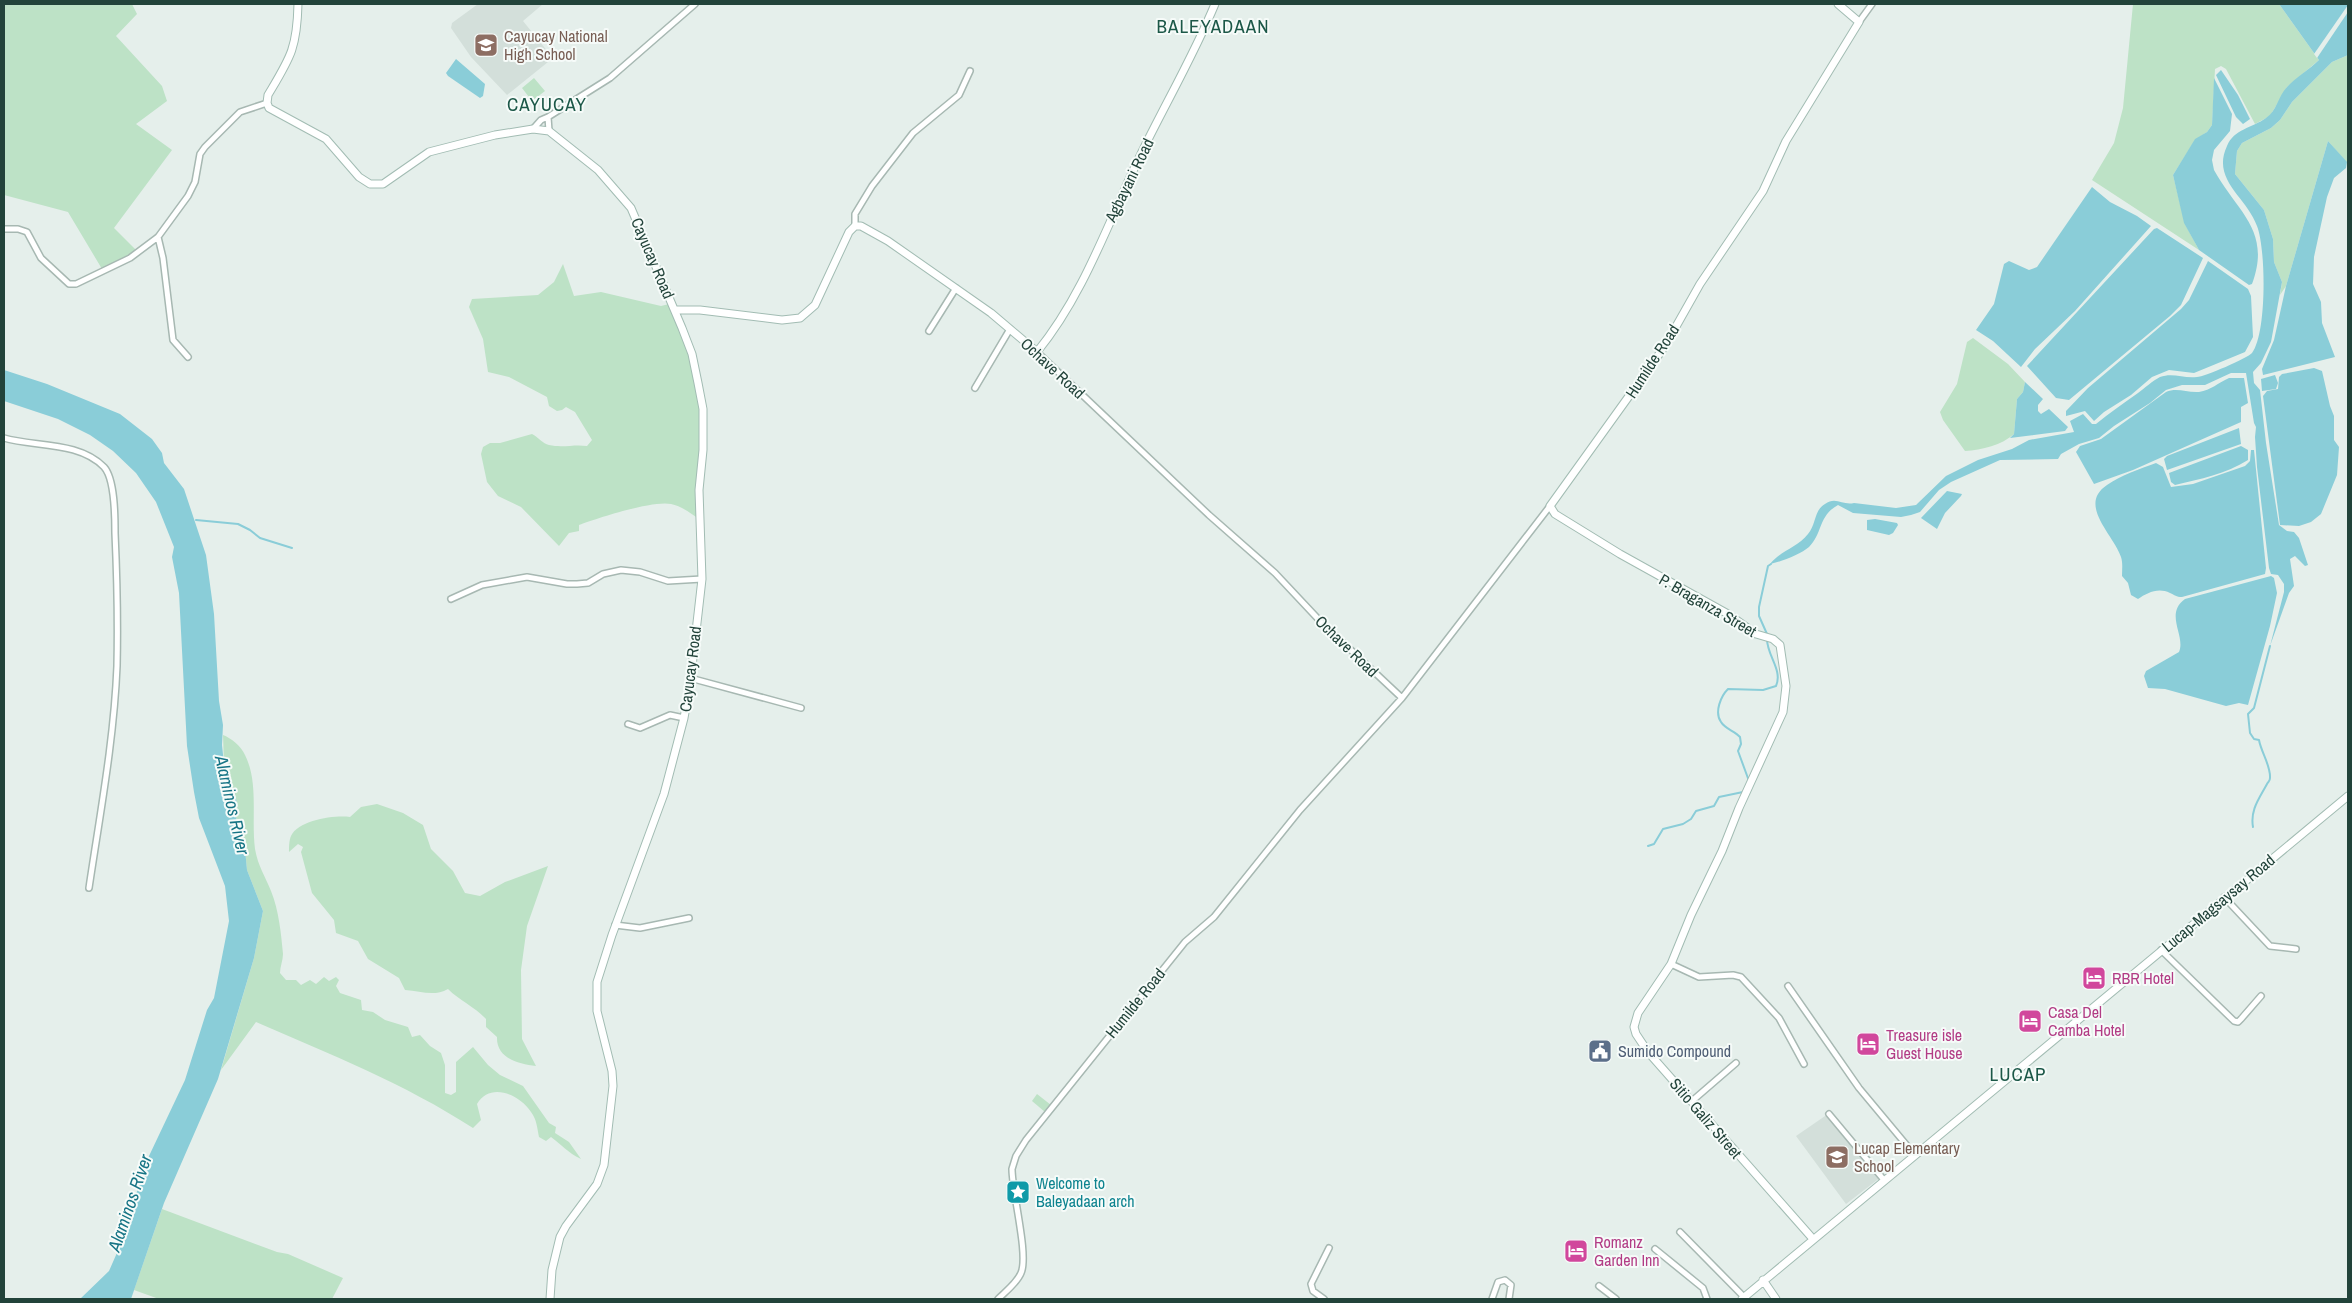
<svg xmlns="http://www.w3.org/2000/svg" width="2352" height="1303" font-family="'Archivo Narrow',sans-serif">
<rect width="100%" height="100%" fill="#e5efeb"/>
<path fill="#d3dfda" d="M478,4h65l-20,17 30,37 -46,37 -36,-38 -20,-29 1,-5z
M1828,1114l53,63 -35,27 -50,-68z"/>
<path fill="#bde2c6" d="M4,4h128l5,10 -21,22 46,50 5,15 -31,23 36,26 -58,78 23,23 -35,18 -34,-57 -64,-17z
M2133,4h146l40,56 -32,27 -17,29 -15,8 -29,-55 -5,-3 -6,3 -3,56 -5,7 -12,8 -22,35 12,49 14,26 -107,-70 22,-37 9,-35z
M2348,55v109l-20,-23 -42,145 -6,9 2,-13 -8,-20 -1,-23 -9,-29 -29,-36 2,-23 5,-8 29,-15 9,-8 12,-18 40,-40z
M534,78l11,13 -13,10 -10,-13z
M563,264l11,32 27,-4 60,14 12,-3 26,70 3,148c-9,-6 -20,-15 -31,-17 -18,-4 -73,14 -92,21v6l-10,2 -10,13 -38,-39 -23,-11 -11,-14 -6,-28 2,-7 7,-4h10l32,-9c6,3 11,10 17,11 14,3 25,-1 38,1l5,-6 -17,-28 -9,-5 -4,3 -5,1 -8,-5 -2,-9 -38,-20 -21,-5 -5,-33 -14,-32 3,-8 66,-4 16,-13z
M1973,338l35,26 17,18 -2,10 -6,7 -3,35c-12,11 -32,16 -49,17l-22,-31 -3,-8 17,-28 10,-42z
M223,735c8,3 18,11 22,20 14,28 6,63 10,94 3,17 10,27 16,42 8,20 10,42 12,63 0,6 -3,13 -3,19l6,7h10l5,5 9,-5 6,4 8,-7 5,4 7,-4 3,3 -3,6 4,7 21,7 1,10 11,2 12,8 23,7 4,10 8,-2 10,11 11,7 4,12v28l6,2 5,-3v-30l17,-15 15,18 12,10 23,11 26,37 7,4 -1,6 14,9 12,17c-14,-7 -18,-13 -30,-22l-5,4 -7,-4c-2,-9 -2,-17 -8,-25 -12,-18 -41,-30 -54,-8l4,16 -8,8c-68,-44 -143,-74 -217,-106l-35,48 33,-112 9,-47 -16,-41 -2,-21 -10,-35 2,-12 -13,-38z
M377,804l26,9 20,12 8,24 22,22 12,22 15,3 25,-14 43,-16 -21,60 -6,44 1,69 14,27c-18,-2 -40,-8 -39,-29l-11,-10v-8c-11,-12 -26,-18 -38,-30 -14,8 -27,2 -43,1l-6,-12 -31,-19 -10,-18 -22,-8 -2,-13 -22,-27 -11,-41 2,-5 -5,-3 -9,8c0,-4 0,-12 2,-16 8,-16 43,-21 59,-19l11,-10z
M1037,1094l14,11 -6,7 -13,-11z
M162,1209l115,43 11,2 55,24 -11,21h-173l-25,-9z"/>
<path fill="#8acdd8" d="M2279,4h69v51l-16,7 -40,40 -12,18 -9,8 -29,15 -5,8 -2,23 29,36 9,29 1,23 8,20 -11,60 -10,21 -8,9 1,11 6,7 6,53 13,82 8,6 7,1 5,6 9,27 -3,1 -10,-10 -5,3 4,27 -5,7 -19,53 14,-54v-8l-6,-9 -7,-1 -2,-6 -12,-101 -2,-30 1,-10 -2,-4 -8,-50h-15l-26,12h-23l-16,5 -16,13 -36,23 -15,12 -20,6 -18,10 -3,5 -58,1 -49,22 -12,8 -19,22 -9,3 -10,2 -48,-4 -15,-8c-20,11 -15,28 -29,42 -8,7 -28,15 -39,17 11,-14 27,-16 38,-30 8,-9 6,-24 17,-30 11,-8 18,2 29,-1l42,5 20,-3 30,-29 32,-16 34,-11 17,-9 45,-8 -4,-11 13,-7 9,10h4c13,-11 28,-21 42,-31 7,-5 14,-12 22,-16 13,-5 24,2 37,0 7,0 51,-19 55,-24 15,-20 14,-104 5,-127 -10,-29 -46,-46 -30,-80 7,-17 25,-18 39,-28 11,-7 12,-22 21,-31 9,-10 22,-17 32,-27z
M456,59l29,25 -2,12 -3,2 -32,-22 -2,-3z
M2221,70l17,25 12,24 -7,5 -7,-7 -20,-42z
M2214,78l18,36 -2,17 -16,19 -2,10 2,10c23,42 58,60 38,114l-3,1 -50,-35 -15,-27 -11,-48 22,-36 12,-7 5,-7z
M2328,141l19,21 -1,6 -12,10 -7,19 -13,60 -1,27 8,18 1,21 13,34 -72,18 -1,-6 12,-29 12,-54z
M2092,187l18,15 27,14 14,10 -76,85 -40,38 -14,18 -28,-26 -17,-11 18,-26 10,-40 5,-3 20,9 8,-3z
M2157,228l46,30 -22,47 -11,11 -101,84 -13,-2 -29,-32 127,-137z
M2208,261l40,28 3,7 2,41 -8,15 -51,21 -25,-3 -17,7 -21,18 -27,17 -10,9 -9,-10 -19,5v-5l22,-23 93,-79 8,-9z
M2314,368l8,3 8,35 4,10v24l5,7 -2,28 -16,39 -10,8 -12,4 -19,-1 -17,-129 4,-5 11,-2 1,-12 3,-3z
M4,370l43,14 73,30 32,25 10,14 2,10 20,26 22,66 8,59 5,87 4,24 -1,20 2,19 13,38 -2,12 10,35 2,21 16,41 -9,47 -36,121 -54,124 -33,96h-51l29,-28 18,-41 4,-21 18,-53 36,-76 22,-70 7,-12 15,-77 -4,-35 -26,-68 -5,-26 -7,-46 -8,-153 -7,-36 2,-10 -18,-45 -20,-29 -23,-22 -23,-16 -32,-16 -54,-18z
M2275,375l3,8 -2,6 -14,2 -1,-12z
M2229,378h15l4,25 -7,4v15l-108,48 -39,14 -18,-32 4,-6 21,-7 65,-47c11,-5 21,1 33,0 12,-2 19,-9 30,-14z
M2025,382l18,17 -5,6v6l3,3 8,-5 19,18 -3,4 -55,7 4,-4 3,-35 6,-7z
M2239,428l2,16 -74,26 -3,-11 3,-3z
M2241,446l7,4v10c-22,14 -48,19 -73,25l-4,-3 -2,-9z
M2251,450h3l12,118 -1,6 -83,23c-6,0 -7,-2 -12,-4 -12,-6 -23,0 -32,6l-7,-4 -3,-12 -6,-7c0,-6 1,-13 -1,-19 -7,-22 -44,-52 -14,-72 14,-10 33,-16 49,-22l7,4 8,20 22,-3 52,-18 5,-5z
M1947,491l15,3 -1,2 -16,17 -8,16 -16,-11z
M1875,519l22,4 1,2 -5,8 -4,2 -22,-5v-10z
M2271,576l3,2 3,15 -7,33 -22,79 -9,-2 -13,3 -61,-17 -17,-1 -4,-12 2,-5 33,-19c7,-16 -15,-38 6,-53z"/>
<path fill="#e5efeb" d="M2348,5v7l-31,46 -3,-4z"/>
<g fill="none" stroke-linecap="round" stroke-linejoin="round">
<path stroke="#8acdd8" stroke-width="2" d="M196,520l42,4 12,6 10,8 32,10
M1767,634l-8,-18v-9l9,-41 3,-2
M1749,781l-11,-30 3,-7 -1,-7c-5,-6 -15,-8 -19,-15 -7,-10 0,-26 7,-33l35,1 13,-4c7,-16 -9,-30 -9,-47
M2253,827c-3,-17 6,-28 14,-43 2,-3 3,-3 3,-6 1,-12 -9,-26 -11,-38l-5,-1 -4,-6 -2,-19 6,-6 16,-62
M1648,846l6,-2 9,-15 20,-5 8,-5 5,-8 18,-5 5,-9 24,-5"/>
<g stroke="#a7b8b2" stroke-width="8">
<path id="street" d="M1859,22l13,-18
M533,129l8,-9 7,-3
M549,131l-1,-14 62,-39 85,-74
M855,226v-12l17,-28 41,-53 46,-38 11,-24
M4,229h14l9,3 14,26 28,26h7l54,-26 28,-21 30,-41 7,-14 5,-28 5,-7 35,-35 27,-9
M158,237l5,21 10,82 15,17
M929,331l27,-43
M1037,352l172,163 66,58 46,49 81,76
M975,388l35,-59
M4,438c30,9 75,3 100,29 11,12 11,50 11,66 2,44 3,89 2,133 -3,74 -17,148 -28,222
M451,599l31,-14 45,-8 40,7h10l11,-1 15,-9 18,-4 19,2 28,9 34,-2
M690,678l111,30
M628,724l12,4 30,-13 14,3
M2224,897l46,49 26,3
M615,925l25,3 49,-10
M2161,950l73,71 4,1 3,-3 20,-23
M1671,964l28,13 34,-2 8,2 38,41 25,46
M1788,986l71,102 55,66
M1692,1101l44,-38
M1829,1114l55,66
M1680,1232l64,65
M1655,1249l48,39 4,11
M1599,1286l17,13
M998,1299c7,-7 19,-16 23,-26 8,-18 -9,-80 -9,-104l4,-13 10,-16 159,-198 29,-25 86,-107 102,-112 148,-192
M1324,1299l-11,-8 -2,-7 18,-36
M1492,1299l6,-17 7,-2 6,5 -2,14"/>
</g>
<g stroke="#a2bcb3" stroke-width="9">
<path id="secondary" d="M298,4c-1,45 -8,54 -30,91l-1,8 2,5 57,31 33,38 11,7h13l46,-32 66,-17 38,-6 16,2 49,39 33,38 51,120 10,26 6,29 5,26v41l-4,40 3,89 -12,105 -6,34 -20,76 -52,141 -15,47v29l15,60 1,15 -9,79 -7,19 -31,42 -6,11 -8,33 -2,29
M675,310h25l82,10 18,-2 15,-13 34,-73 6,-6h6l27,15 103,72 46,39c46,-56 71,-129 102,-194 25,-52 54,-101 76,-154
M1813,1239l-165,-187 -12,-18 -2,-7 4,-14 33,-49 20,-49 31,-64 17,-43 44,-96 3,-26 -6,-41 -7,-6 -17,-5 -28,-20 -108,-60 -65,-40 -5,-8 115,-160 35,-62 63,-93 23,-50 73,-119 -21,-18
M1763,1280l13,19
M1742,1299l606,-503"/>
</g>
<use href="#street" stroke="#fff" stroke-width="5"/>
<use href="#secondary" stroke="#fff" stroke-width="7"/>
</g>
<defs>
<g id="school-square" transform="scale(1.25)"><rect x="-9" y="-9" width="18" height="18" rx="4" fill="#8d6e63" stroke="#f6fbf9"/><path d="M0-5L7-2L0 1L-7-2ZM-4 1L0 2.5L4 1V4Q0 6-4 4Z" fill="#fff"/></g>
<g id="hotel-square" transform="scale(1.25)"><rect x="-9" y="-9" width="18" height="18" rx="4" fill="#d1479c" stroke="#f6fbf9"/><path d="M-6-4.5h1.5V1H6V5H4.5V3h-9V5H-6ZM-4 0a1.8 1.8 0 1 1 3.6 0ZM.5 0V-2.5h3Q6-2.5 6 0Z" fill="#fff"/></g>
<g id="civic-square" transform="scale(1.25)"><rect x="-9" y="-9" width="18" height="18" rx="4" fill="#5c6f8a" stroke="#f6fbf9"/><path d="M-.6-6.5H3V-4.5H.6V-3L4-1V1h2V6H-6V1h2V-1L-.6-3ZM-1.2 2.5V6h2.4V2.5Z" fill="#fff"/></g>
<g id="sight-square" transform="scale(1.25)"><rect x="-9" y="-9" width="18" height="18" rx="4" fill="#0f9aa8" stroke="#f6fbf9"/><path d="M0-6L1.8-2.2L6-1.7L2.9 1.2L3.7 5.4L0 3.3L-3.7 5.4L-2.9 1.2L-6-1.7L-1.8-2.2Z" fill="#fff"/></g>
</defs>
<g fill-rule="evenodd">
<use href="#school-square" x="486" y="45"/>
<use href="#hotel-square" x="2094" y="978"/>
<use href="#hotel-square" x="2030" y="1021"/>
<use href="#hotel-square" x="1868" y="1044"/>
<use href="#civic-square" x="1600" y="1051"/>
<use href="#school-square" x="1837" y="1157"/>
<use href="#sight-square" x="1018" y="1192"/>
<use href="#hotel-square" x="1576" y="1251"/>
</g>
<g text-anchor="middle" stroke-width="4" stroke-linejoin="round" paint-order="stroke">
<g font-size="16" fill="#785e54" stroke="#f6fbf9" text-anchor="start">
<text x="504" y="42">Cayucay National<tspan x="504" dy="18">High School</tspan></text>
<text x="1854" y="1154">Lucap Elementary<tspan x="1854" dy="18">School</tspan></text>
</g>
<g font-size="16" fill="#22433a" stroke="#f6fbf9">
<text transform="translate(1129 180) rotate(-64)" y="6">Agbayani Road</text>
<text transform="translate(653 258) rotate(67)" y="6">Cayucay Road</text>
<text transform="translate(1652 361) rotate(-57)" y="6">Humilde Road</text>
<text transform="translate(1053 368) rotate(43)" y="6">Ochave Road</text>
<text transform="translate(1708 605) rotate(30)" y="6">P. Braganza Street</text>
<text transform="translate(1347 646) rotate(44)" y="6">Ochave Road</text>
<text transform="translate(690 669) rotate(-83)" y="6">Cayucay Road</text>
<text transform="translate(2218 903) rotate(-40)" y="6">Lucap-Magsaysay Road</text>
<text transform="translate(1135 1003) rotate(-51)" y="6">Humilde Road</text>
<text transform="translate(1706 1118) rotate(49)" y="6">Sitio Galiz Street</text>
</g>
<g font-size="16" fill="#b23c85" stroke="#f6fbf9" text-anchor="start">
<text x="2112" y="984">RBR Hotel</text>
<text x="2048" y="1018">Casa Del<tspan x="2048" dy="18">Camba Hotel</tspan></text>
<text x="1886" y="1041">Treasure isle<tspan x="1886" dy="18">Guest House</tspan></text>
<text x="1594" y="1248">Romanz<tspan x="1594" dy="18">Garden Inn</tspan></text>
</g>
<g font-size="16" fill="#4e5e75" stroke="#f6fbf9" text-anchor="start">
<text x="1618" y="1057">Sumido Compound</text>
</g>
<g font-size="16" fill="#0d838f" stroke="#f6fbf9" text-anchor="start">
<text x="1036" y="1189">Welcome to<tspan x="1036" dy="18">Baleyadaan arch</tspan></text>
</g>
<g font-size="18" font-style="italic" fill="#167485" stroke="#f6fbf9">
<text transform="translate(232 805) rotate(77)" y="6">Alaminos River</text>
<text transform="translate(130 1203) rotate(-71)" y="6">Alaminos River</text>
</g>
<g font-size="19" letter-spacing="1" fill="#1c5848" stroke="#f6fbf9">
<text x="1213" y="33">BALEYADAAN</text>
<text x="547" y="111">CAYUCAY</text>
<text x="2018" y="1081">LUCAP</text>
</g>
</g>
<rect width="2352" height="1303" fill="none" stroke="#22433a" stroke-width="10"/>
</svg>
